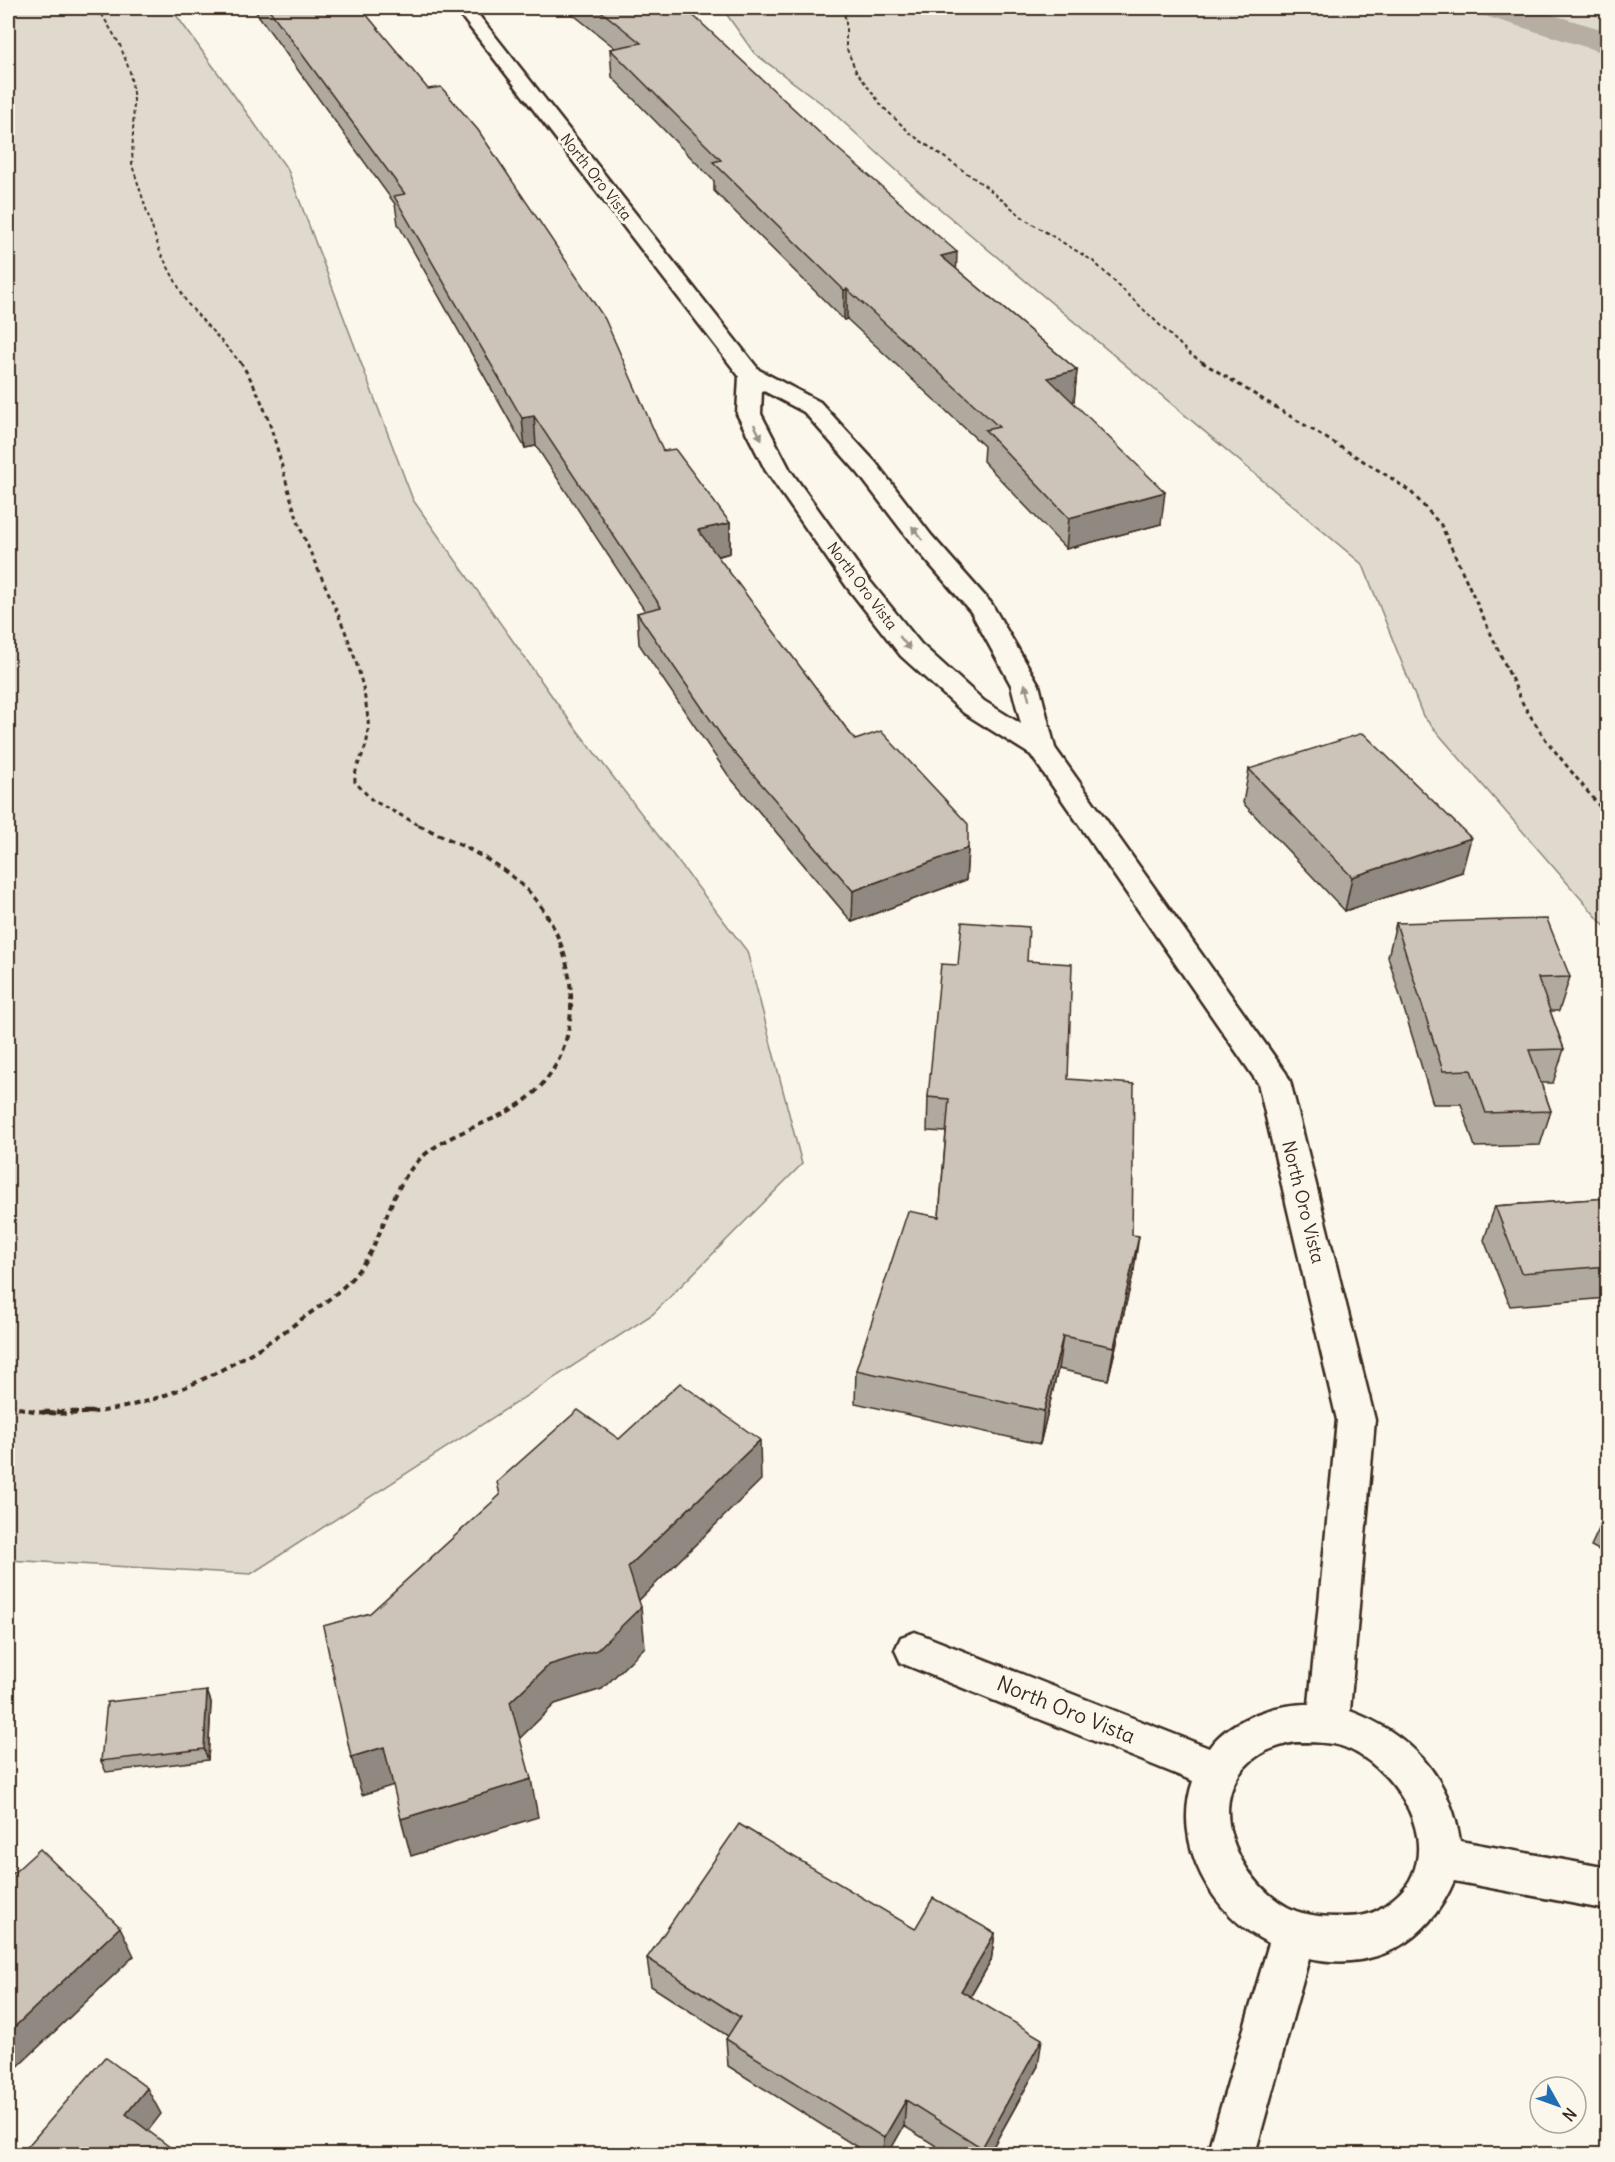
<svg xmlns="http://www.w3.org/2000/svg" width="1615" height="2162" font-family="Delius,sans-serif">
<rect width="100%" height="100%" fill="#fbf7ec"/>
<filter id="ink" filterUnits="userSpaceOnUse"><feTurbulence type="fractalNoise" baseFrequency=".0167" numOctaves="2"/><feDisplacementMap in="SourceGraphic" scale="12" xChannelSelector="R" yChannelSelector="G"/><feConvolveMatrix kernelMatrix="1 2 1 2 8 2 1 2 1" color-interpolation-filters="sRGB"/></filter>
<g filter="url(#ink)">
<path fill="#dfd9ce" stroke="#8d8276" stroke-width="1.5" d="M8,8h163l117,162 125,330 151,213 183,238 55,213 -149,150 -402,260 -243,-14z
M722,8h885v921l-184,-213 -60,-151 -436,-367 -98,-89 -75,-56z"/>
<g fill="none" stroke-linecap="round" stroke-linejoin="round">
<path fill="#b6aea2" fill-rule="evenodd" d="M1477,8h52l79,23v23l-126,-39z"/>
<g stroke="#3b2a1e" stroke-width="5">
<path id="street" d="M455,8h18l286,362 61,32 56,61 55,72 60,68 48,82 16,63 231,325 4,8 85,339 -25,291c60,22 100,65 110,130l148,27v42l-154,-29c-26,61 -78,91 -145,77l-54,196h-48l62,-211c-57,-27 -98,-100 -76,-162l-292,-118 -6,-13 6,-13 14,-5 294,116c20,-29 66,-44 100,-44l28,-284 -79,-337 -227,-328 -67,-42 -63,-57 -54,-69 -81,-116 -29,-57 2,-38zM762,390l42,22 54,61 55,72 58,67 40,73 10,39 -37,-23 -63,-57 -56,-69 -75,-105 -29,-56zM1295,1742c17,0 34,0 49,5 45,17 91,81 68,129 -5,12 -18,23 -28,30 -13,10 -27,11 -43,11 -15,0 -31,-1 -45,-6 -52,-21 -96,-104 -46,-149 13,-12 28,-16 45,-20z"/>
</g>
<path stroke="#3b2a1e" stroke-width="2" stroke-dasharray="4 3" stroke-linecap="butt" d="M98,8l22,37 10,27 4,28 -2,65 28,87 27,51 54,60
M842,8l4,12v27l10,24 26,35 29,28 77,54 38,32 67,41 98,94 13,8"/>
<path stroke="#3b2a1e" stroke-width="3" stroke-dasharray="4.5 4" stroke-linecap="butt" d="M240,362c33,47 40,108 59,162 23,62 60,120 68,188 2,11 2,24 -2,36 -4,12 -11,21 -10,34l17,18 47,25
M1202,362l189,116 20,14 30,33 83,181 22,34 62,77"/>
<path stroke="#3b2a1e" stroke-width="4" stroke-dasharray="6 4.5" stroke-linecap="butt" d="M8,1406c13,2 27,6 40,7 89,7 177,-39 247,-89 23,-17 49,-33 65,-56 26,-34 29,-80 61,-110 32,-30 81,-35 113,-65 58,-54 43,-155 -10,-206 -30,-29 -70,-45 -108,-63"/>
<path stroke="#3b2a1e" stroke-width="4.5" stroke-dasharray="8 6" stroke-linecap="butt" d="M42,1412h50"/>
<use href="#street" fill="#fbf7ec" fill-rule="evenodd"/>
</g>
<path fill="#afa99f" stroke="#3b2a1e" stroke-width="1.5" d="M253,8h108l302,443 67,72v30l-13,4 138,183 113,108 -2,32 -114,42 -124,-147 -89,-131 -2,-31 8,-2 -109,-165 -11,2 -127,-224 -3,-20z
M565,8h117l274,261 121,101 -3,31 -2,1 89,122 -95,25 -83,-88 1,-15 -137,-127 -3,1 -130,-129v-10l-102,-104 -2,-28 5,-1z
M1249,769l213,103 -117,39 -102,-108z
M1396,923l174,54 -11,34h-9l14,38 -11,34h-12l10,28 -11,34 -65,2 -14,-43h-28l-45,-147z
M1027,961l41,118 64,156 2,35 -26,110 -50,-11 -18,75 -185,-41 1,-33 83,-153 7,-85 -19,-1 1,-34 30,-132z
M1608,1198v100l-98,8 -26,-66 11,-34z
M1608,1510v45l-17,-9z
M207,1691l4,11 -3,58 -102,12 -5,-11z
M915,1929l80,4 -4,28 -20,35 67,70 -49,88h-40l-45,-28 -16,28h-20l-140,-88 -2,-27 2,-3 -77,-50 -4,-28z"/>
<path fill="#8f8982" stroke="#3b2a1e" stroke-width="1.5" d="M957,252l-1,30 -15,-26z
M847,289v30l-3,1v-30z
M1077,370l-3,31 -28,8 2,-31z
M534,416l2,30 -11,2 -3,-30z
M1165,492l-4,32 -95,25 3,-31z
M730,523v30l-31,8 -1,-31z
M1471,838l-9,34 -117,39 7,-34z
M968,848l-2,32 -114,42 1,-31z
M1139,1236l-5,34 -26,110 6,-33z
M1063,1336l-5,33 -18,75 4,-33z
M760,1440l1,40 -129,127 -4,-40z
M641,1607l4,40 -43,42 -47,15 -38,37 -7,-39 39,-37z
M207,1691l4,11 -3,58 -4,-11z
M384,1747l10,38 -32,10 -11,-38z
M531,1779l7,38 -127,39 -10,-37z
M120,1927l14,29 -126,120v-43z
M995,1933l-4,28 -33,57 3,-27z
M1042,2039l-4,27 -49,88h-8l1,-6z
M147,2088l14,26 -20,26 -15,-26z
M906,2100l-2,26 -16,28h-5l1,-16z"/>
<path fill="#ccc4b9" stroke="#3b2a1e" stroke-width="1.5" d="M268,8h93l67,81 13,-2 37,43 127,189 58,132 12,-2 55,74 -32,7 157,210 26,-9 87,93v24l-115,43 -126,-147 -90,-131 24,-6 -127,-191 -12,2 -128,-222 11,-2z
M597,8h85l14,10 125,116 136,118 -16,4 136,114 -29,8 117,114 -96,26 -84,-88 14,-3 -152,-138 -3,1 -131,-128 8,-2 -111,-111 31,-6z
M1363,733l108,105 -119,39 -103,-108z
M1547,919l23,58 -32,1 26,71 -35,1 22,61 -65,2 -15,-43 -28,1 -47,-148z
M962,922l67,5 -2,34 45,3 -4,115 66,5 -2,151 7,1 -25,111 -51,-11 -19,75 -188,-41 52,-159 31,6 10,-118 -21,-2 13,-133 17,1z
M1608,1198v68l-87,7 -26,-67z
M680,1383l80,57 -132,127 13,40 -44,43 -48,15 -39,37 21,77 -130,40 -17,-72 -33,10 -28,-131 47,-13 130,-118 -3,-13 81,-72 41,29z
M207,1691l-3,58 -103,12 6,-59z
M739,1824l176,105 18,-31 62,35 -34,58 81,48 -60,109 -76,-48 -22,38 -158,-99 14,-22 -93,-59z
M40,1849l80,78 -112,106v-155z
M105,2057l42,31 -21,26 53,40h-158z"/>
<defs><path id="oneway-solid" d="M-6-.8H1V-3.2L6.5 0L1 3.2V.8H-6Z" transform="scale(1.5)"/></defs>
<g fill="#9b9085">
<use href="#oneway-solid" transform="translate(758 432) rotate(63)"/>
<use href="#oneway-solid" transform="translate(917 533) rotate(-128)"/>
<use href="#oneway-solid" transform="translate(905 643) rotate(51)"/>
<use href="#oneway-solid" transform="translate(1027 692) rotate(-105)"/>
</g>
</g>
<g text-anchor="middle" stroke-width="6" stroke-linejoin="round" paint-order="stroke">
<g font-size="15" fill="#3b2a1e" stroke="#fbf7ec">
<text transform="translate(596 177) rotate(52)" y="5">North Oro Vista</text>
<text transform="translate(862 586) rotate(53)" y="5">North Oro Vista</text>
</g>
<g font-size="18" fill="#3b2a1e" stroke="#fbf7ec">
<text transform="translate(1303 1202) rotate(76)" y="6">North Oro Vista</text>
</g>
<g font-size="21" fill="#3b2a1e" stroke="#fbf7ec">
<text transform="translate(1066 1710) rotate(22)" y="7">North Oro Vista</text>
</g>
</g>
<rect width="1615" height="2162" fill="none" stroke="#fbf7ec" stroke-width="30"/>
<rect x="15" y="15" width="1585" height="2132" fill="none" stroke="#3b2a1e" stroke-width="2" filter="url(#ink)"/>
<g transform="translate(1558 2105) rotate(130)"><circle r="28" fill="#fbf7ec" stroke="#aea59a" stroke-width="1.5"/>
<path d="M0-4.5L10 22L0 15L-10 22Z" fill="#1f6fb2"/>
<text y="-9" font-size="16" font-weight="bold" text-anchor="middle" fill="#3b2a1e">N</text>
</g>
</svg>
